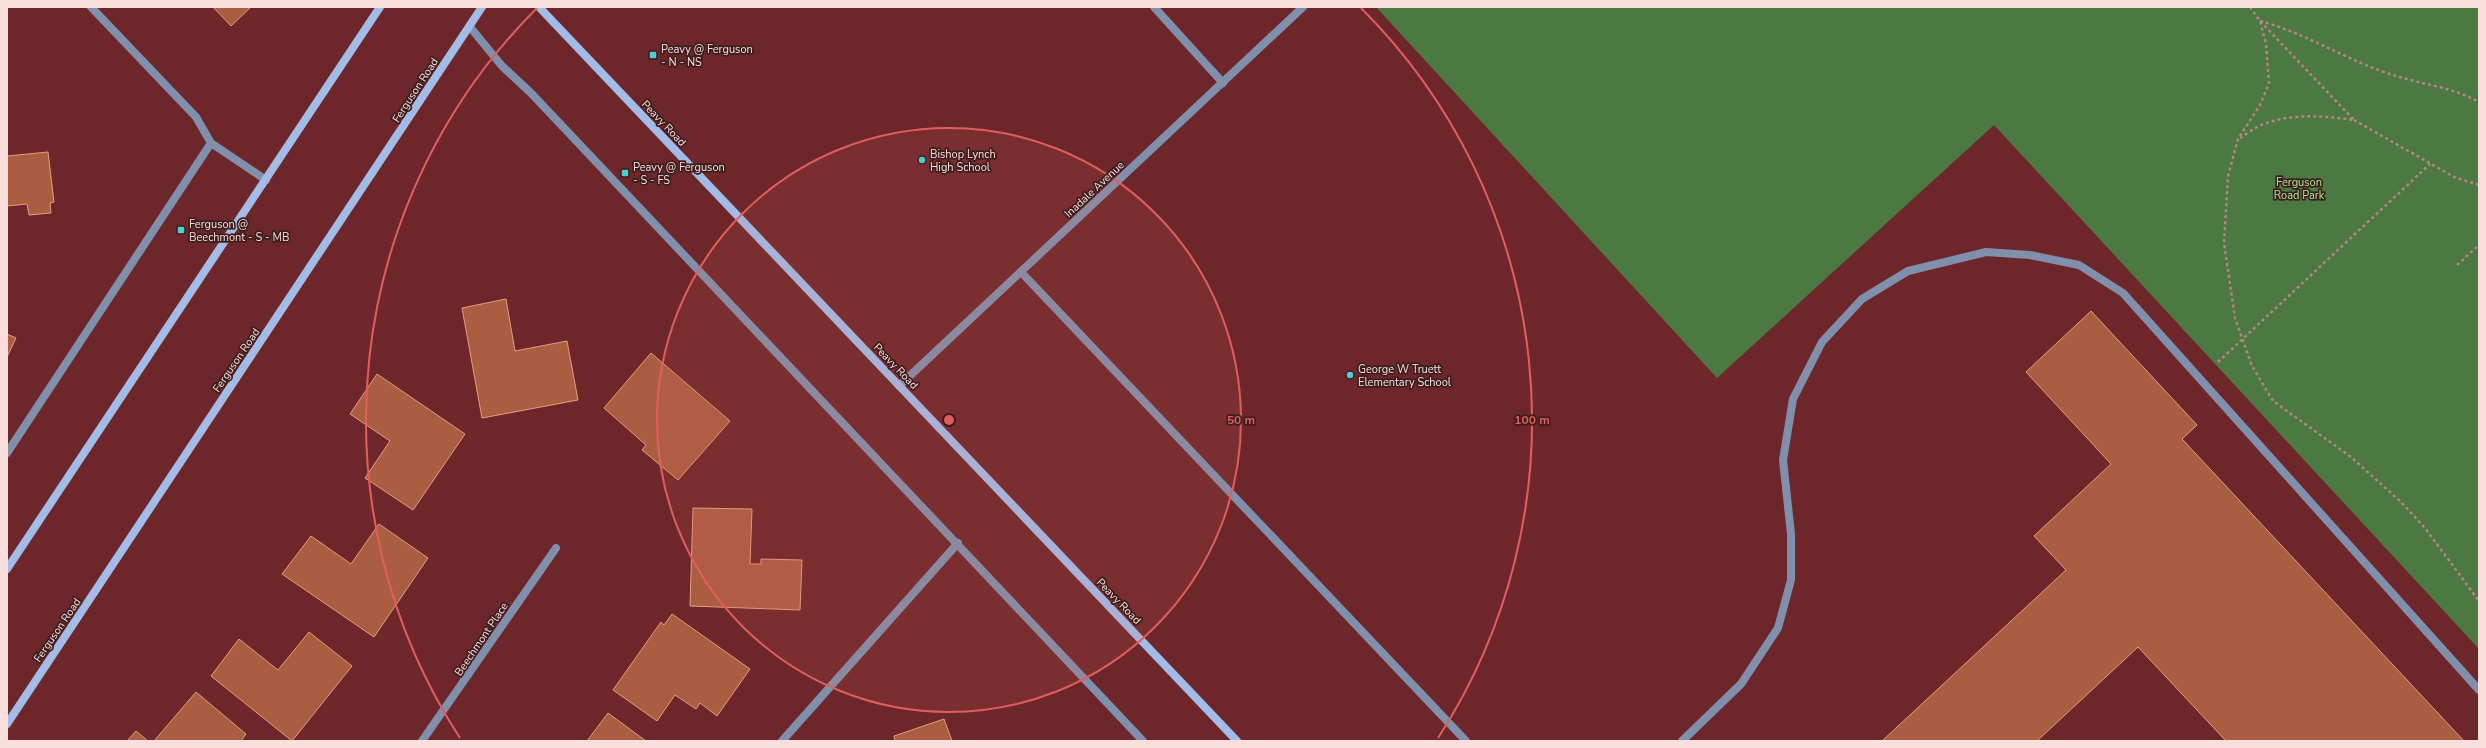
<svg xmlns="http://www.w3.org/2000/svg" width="2486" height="748" font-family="'Nunito Sans',sans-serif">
<rect width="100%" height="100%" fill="#6d272b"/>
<path fill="#4c7842" d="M1376,7h1103v642l-485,-524 -277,253z"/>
<path fill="#ab5d42" stroke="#e99c81" d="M213,7h38l-20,19z
M48,152l6,50 -4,1 1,10 -22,2 -2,-11 -20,2v-50z
M506,299l9,52 52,-10 11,59 -96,18 -20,-110z
M2091,311l106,114 -15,14 282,302h-238l-88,-94 -101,94h-155l184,-171 -32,-34 77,-72 -85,-92z
M7,334l9,4 -9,19z
M651,353l79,68 -52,59 -36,-30 4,-5 -42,-37z
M377,374l88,60 -52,76 -48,-32 25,-37 -40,-27z
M693,508l59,1 -2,55h11v-5l41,1 -2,50 -110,-4z
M379,524l49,34 -54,79 -92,-63 29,-38 40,28z
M672,614l78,55 -33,47 -17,-13 -4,6 -21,-14 -18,26 -44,-31 48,-68 3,3z
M309,632l43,34 -60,75 -81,-65 28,-37 39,31z
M196,692l50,42 -5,7h-87z
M608,713l38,28h-59z
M944,719l8,22h-57l-1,-5z
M136,731l12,10h-21z"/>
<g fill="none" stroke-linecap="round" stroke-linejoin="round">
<path stroke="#b58587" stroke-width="2.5" stroke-dasharray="3 3" stroke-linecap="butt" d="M2250,7l10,14 6,23 3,39 -9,22 -22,34 -10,37 -4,67 11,75 17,48 21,35 78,56 50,45 24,26 54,73
M2260,21c45,12 83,37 127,52 30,11 64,13 92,29
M2354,120l100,57 25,8
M2240,138c7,-4 15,-11 24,-14 28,-11 61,-8 90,-4l-94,-99
M2457,265l22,-20
M2218,362l212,-198"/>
<path stroke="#8090ac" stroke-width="8" d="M91,7l105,110 15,26 55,37
M1154,7l69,76
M470,27l32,39 29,27 612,648
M1021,272l445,469
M7,453l204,-310
M782,741l176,-198
M1682,741l59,-57 37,-56 13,-48v-46l-8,-74 10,-61 29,-57 40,-43 46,-28 78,-19 44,3 49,10 44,28 356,397"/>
<path stroke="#8090ac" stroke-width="8" d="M899,386l404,-379
M422,741l134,-193"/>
<path stroke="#a2bce7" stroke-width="8" d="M539,7l698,734
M7,569l373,-562
M7,724l475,-717"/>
</g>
<circle cx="949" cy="420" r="292" fill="#e05f5e" fill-opacity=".12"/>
<g fill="none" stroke="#e05f5e" stroke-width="2">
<circle cx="949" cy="420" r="292"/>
<path d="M460 738A583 583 0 0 1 537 8M1361 8A583 583 0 0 1 1438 738"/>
</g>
<g fill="#51ccd2" stroke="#3d1d1e" stroke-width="1.5">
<rect x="649" y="51" width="8" height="8" rx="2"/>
<circle cx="922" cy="160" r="4"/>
<rect x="621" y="169" width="8" height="8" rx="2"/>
<rect x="177" y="226" width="8" height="8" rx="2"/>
<circle cx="1350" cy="375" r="4"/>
</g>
<g text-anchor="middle" stroke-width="3.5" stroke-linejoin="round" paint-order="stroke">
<g font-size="11" fill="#f9dedd" stroke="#3d1d1e" text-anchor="start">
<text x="661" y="53">Peavy @ Ferguson<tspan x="661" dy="13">- N - NS</tspan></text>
<text x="930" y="158">Bishop Lynch<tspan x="930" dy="13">High School</tspan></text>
<text x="633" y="171">Peavy @ Ferguson<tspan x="633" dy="13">- S - FS</tspan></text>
<text x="189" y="228">Ferguson @<tspan x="189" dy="13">Beechmont - S - MB</tspan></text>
<text x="1358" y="373">George W Truett<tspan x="1358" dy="13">Elementary School</tspan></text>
</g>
<g font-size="11" fill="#f9dedd" stroke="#3d1d1e">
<text transform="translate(415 90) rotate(-57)" y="4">Ferguson Road</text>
<text transform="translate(664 123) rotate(46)" y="4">Peavy Road</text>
<text transform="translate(1094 189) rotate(-43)" y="4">Inadale Avenue</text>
<text transform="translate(236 360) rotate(-56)" y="4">Ferguson Road</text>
<text transform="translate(896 366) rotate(46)" y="4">Peavy Road</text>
<text transform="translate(1119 601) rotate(46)" y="4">Peavy Road</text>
<text transform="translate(57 630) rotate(-56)" y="4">Ferguson Road</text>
<text transform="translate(481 639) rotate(-56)" y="4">Beechmont Place</text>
</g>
<g font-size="11" fill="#a2eb92" stroke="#3d1d1e">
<text x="2299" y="186">Ferguson<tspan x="2299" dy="13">Road Park</tspan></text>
</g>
</g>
<circle cx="949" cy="420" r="6" fill="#e05f5e" stroke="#3d1d1e" stroke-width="2"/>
<g font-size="12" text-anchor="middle" font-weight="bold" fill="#e05f5e" stroke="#3d1d1e" stroke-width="3.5" stroke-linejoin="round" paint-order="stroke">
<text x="1241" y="424">50 m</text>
<text x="1532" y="424">100 m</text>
</g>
<rect width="2486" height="748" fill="none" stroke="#f9dedd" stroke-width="16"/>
</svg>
